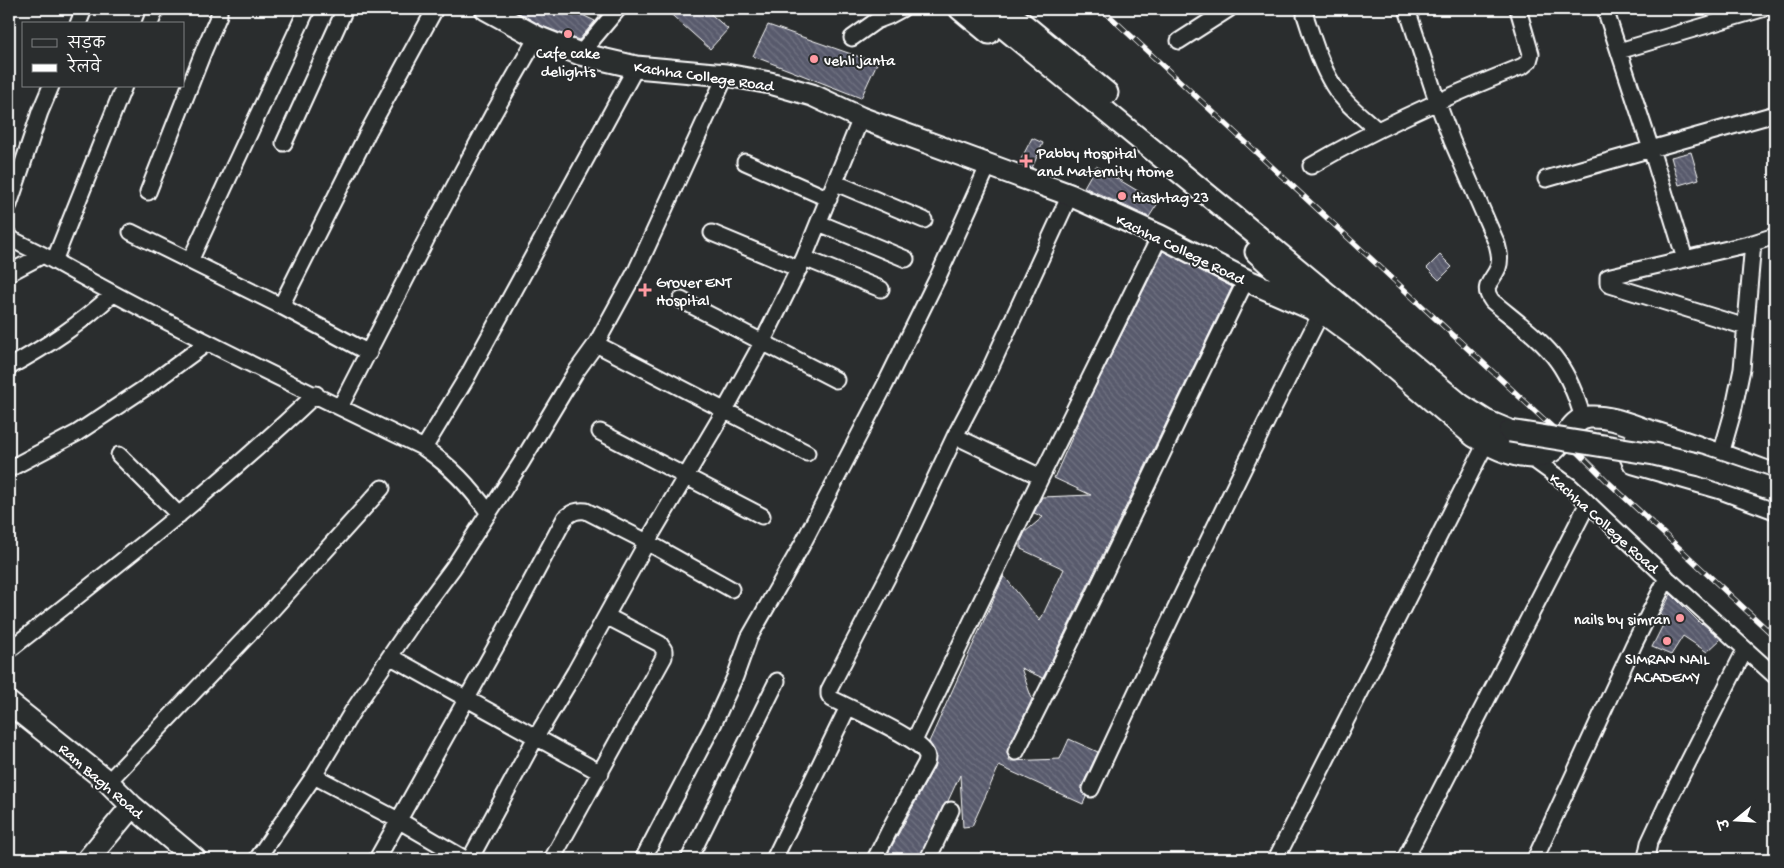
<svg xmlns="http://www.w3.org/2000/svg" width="1784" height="868" font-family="'Gochi Hand','Playpen Sans Deva',sans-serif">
<defs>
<pattern id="building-back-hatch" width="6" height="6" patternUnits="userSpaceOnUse" patternTransform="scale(1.25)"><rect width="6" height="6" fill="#585a6c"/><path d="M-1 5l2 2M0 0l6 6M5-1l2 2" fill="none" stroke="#717382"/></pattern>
</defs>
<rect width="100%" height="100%" fill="#2a2d2e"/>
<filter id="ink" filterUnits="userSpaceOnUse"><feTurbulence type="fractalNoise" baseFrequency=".02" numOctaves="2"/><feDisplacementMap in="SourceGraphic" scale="10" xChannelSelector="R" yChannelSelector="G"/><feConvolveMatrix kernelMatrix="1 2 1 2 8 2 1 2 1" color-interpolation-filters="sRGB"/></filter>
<g filter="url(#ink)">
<path fill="url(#building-back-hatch)" stroke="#fff" d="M512,9h58l25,12 -16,19 -37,-14z
M665,9h40l23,20 -18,20z
M768,25l109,38 -16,35 -108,-42z
M1032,138l11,5 -11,25 -13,-5z
M1691,152l8,27 -20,6 -8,-28z
M1096,166l62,37 -9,14 -65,-30z
M1163,251l69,36 -189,391 -22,-10 11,31 -25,53 3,7 -1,2 51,-2 9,-20 29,13 -16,34v4l4,7 -3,7 -84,-38 -27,60 -9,1 -3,-52 -12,26 -5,5 -24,53h-34l49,-92 2,-13 -7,-12 75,-166 36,45 24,-52 -43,-20v-8l4,-9 18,-15 -9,-4 8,-16 49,-2 -37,-17 33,-74z
M1440,255l12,12 -13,13 -12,-12z
M1671,594l30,30 1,-1 19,16 -14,13 -24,-16 -12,19 -19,-8 14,-28 -6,-5z"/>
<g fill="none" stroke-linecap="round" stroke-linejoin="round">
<g stroke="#fff" stroke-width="19">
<path id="street" d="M1407,9l30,92 15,40 45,103c2,8 4,15 1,24 -6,14 -17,18 -6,33 21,18 50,38 66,61 12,17 19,36 25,56
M1605,9l46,140 124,-35
M1305,15c8,24 15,49 28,70 11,18 29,31 44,45
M78,24l6,-15
M150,24l6,-15
M852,38l24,-17 13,-5 13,-7
M1179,41l50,-32
M1619,51l143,-42
M580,54l38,-45
M284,143l61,-134
M745,162l84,37
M1311,166c68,-40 139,-71 212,-100l6,-5 2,-7 -13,-45
M1546,179l105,-30 34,110 68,-16 22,-7
M836,183l88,37
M148,192l56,-142 15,-35v-6
M9,205l31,-93 11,-26
M819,223l87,36
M131,232l150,74 88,47
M712,233l87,36
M9,236l4,4 30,15
M804,258l77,31
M1685,259l-74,17 -3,1v6l2,2 136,42
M54,261c121,68 246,127 370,187l43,-71 169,-310
M190,261l117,-252
M9,273l34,-18 11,6 70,-175
M681,300l155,80
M281,306l87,-174 67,-123
M596,344l211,109
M9,367c40,-22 70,-42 104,-73
M340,407l91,-177 61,-114 45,-79
M600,432l162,84
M955,436l86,41
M424,448c27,18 46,39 65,65
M1721,454l12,-42 9,-43 11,-126
M119,455l60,60
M1530,457l40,29 18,17 79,75 108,98
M9,469l68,-36 74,-49 56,-41
M9,650c105,-82 210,-164 307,-256
M391,657l210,116
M914,741l127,-264 119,-241
M1016,752c80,-156 153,-315 230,-472
M314,776l84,44 67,39
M108,782l163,-171 111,-123
M1091,789c74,-160 150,-319 230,-476
M257,859l57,-83 38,-64 66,-97 35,-47 68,-105 54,-90 21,-29 41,-75 89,-194
M377,859l127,-227 61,-114c7,-6 12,-8 21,-7l61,31 84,47
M470,859l66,-122 39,-65 72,-130 78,-132 38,-69 41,-83 57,-140
M552,859l112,-202v-7l-4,-6 -54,-28
M643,859l70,-134 22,-48 14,-39 53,-93 83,-160 52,-106 52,-115
M689,859l88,-178
M774,859l74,-152
M875,859l19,-38 32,-58c1,-4 2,-7 -1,-11 -9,-15 -75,-44 -93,-53l-3,-4v-5l72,-139 54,-115 33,-63 82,-178
M928,859l23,-49
M1276,859l210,-416
M1405,859l183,-356
M1535,859l99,-215 33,-66
M1649,859l-2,-6 2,-10 20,-43 76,-150"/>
</g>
<g stroke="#fff" stroke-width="25">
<path id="secondary" d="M486,9l51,28 43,17 56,13 90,8 44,8 42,12 49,23 209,77 90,41 86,44 80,35 38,28 110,93c20,12 56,31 78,15 14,-9 18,-33 38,-34 19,-1 38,7 56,13 44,13 86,29 129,45
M960,9l29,24
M981,9l273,224 207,172 25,16 24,10
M1005,9l102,84
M1256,252l55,50
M1637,435l-6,22 3,6 87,25 54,20
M9,703l99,79 24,24 63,53
M88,859l44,-53"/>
</g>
<use href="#street" stroke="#2a2d2e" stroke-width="15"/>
<use href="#secondary" stroke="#2a2d2e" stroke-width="21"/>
<g stroke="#fff" stroke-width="5.5">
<path id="rail" d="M1102,9l462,429 43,43 168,156"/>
</g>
<use href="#rail" stroke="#2a2d2e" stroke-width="4" stroke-dasharray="11" stroke-linecap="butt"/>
<g stroke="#fff" stroke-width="25" stroke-linecap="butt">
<path id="secondary-bridge" d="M1510,431l144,23 47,11 74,25"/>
</g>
<use href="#secondary-bridge" stroke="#2a2d2e" stroke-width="21"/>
</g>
</g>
<g fill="#ff9aa2" stroke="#2a2d2e" stroke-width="2">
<circle cx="568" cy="34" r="5"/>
<circle cx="814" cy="59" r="5"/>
<path d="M1023.5 153.5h5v5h5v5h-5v5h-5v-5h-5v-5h5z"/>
<circle cx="1122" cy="196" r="5"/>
<path d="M642.5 282.5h5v5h5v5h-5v5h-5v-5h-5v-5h5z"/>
<circle cx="1680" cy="618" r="5"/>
<circle cx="1667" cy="641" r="5"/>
</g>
<g text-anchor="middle" stroke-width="4" stroke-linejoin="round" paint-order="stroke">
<g font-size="16" fill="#fff" stroke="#2a2d2e" text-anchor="start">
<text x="568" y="58" text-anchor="middle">Cafe cake<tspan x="568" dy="18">delights</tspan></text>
<text x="824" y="65">vehli janta</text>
<text x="1037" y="158">Pabby Hospital<tspan x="1037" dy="18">and Maternity Home</tspan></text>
<text x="1132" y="202">Hashtag 23</text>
<text x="656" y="287">Grover ENT<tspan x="656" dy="18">Hospital</tspan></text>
<text x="1670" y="624" text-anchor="end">nails by simran</text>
<text x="1667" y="664" text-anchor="middle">SIMRAN NAIL<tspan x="1667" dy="18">ACADEMY</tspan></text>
</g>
<g font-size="16" fill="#fff" stroke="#2a2d2e">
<text transform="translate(704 75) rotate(8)" y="6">Kachha College Road</text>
<text transform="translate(1181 248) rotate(26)" y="6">Kachha College Road</text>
<text transform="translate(1605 522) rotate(42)" y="6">Kachha College Road</text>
<text transform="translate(102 780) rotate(41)" y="6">Ram Bagh Road</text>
</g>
</g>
<rect width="1784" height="868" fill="none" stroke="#2a2d2e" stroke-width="30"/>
<rect x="15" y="15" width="1754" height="838" fill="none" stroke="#fff" stroke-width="2" filter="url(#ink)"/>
<rect x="22" y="22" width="162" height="65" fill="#2a2d2e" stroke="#7f8182"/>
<rect x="32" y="39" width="25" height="8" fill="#2a2d2e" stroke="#7f8182"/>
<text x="68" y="48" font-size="15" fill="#ffffff">सड़क</text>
<rect x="32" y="64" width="25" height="8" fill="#ffffff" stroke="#7f8182"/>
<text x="68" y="72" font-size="15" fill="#ffffff">रेलवे</text>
<g transform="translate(1736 820) rotate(252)" stroke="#2a2d2e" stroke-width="4" paint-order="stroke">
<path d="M0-4L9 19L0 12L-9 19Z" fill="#ffffff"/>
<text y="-8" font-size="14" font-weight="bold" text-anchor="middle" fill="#ffffff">उ</text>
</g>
</svg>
